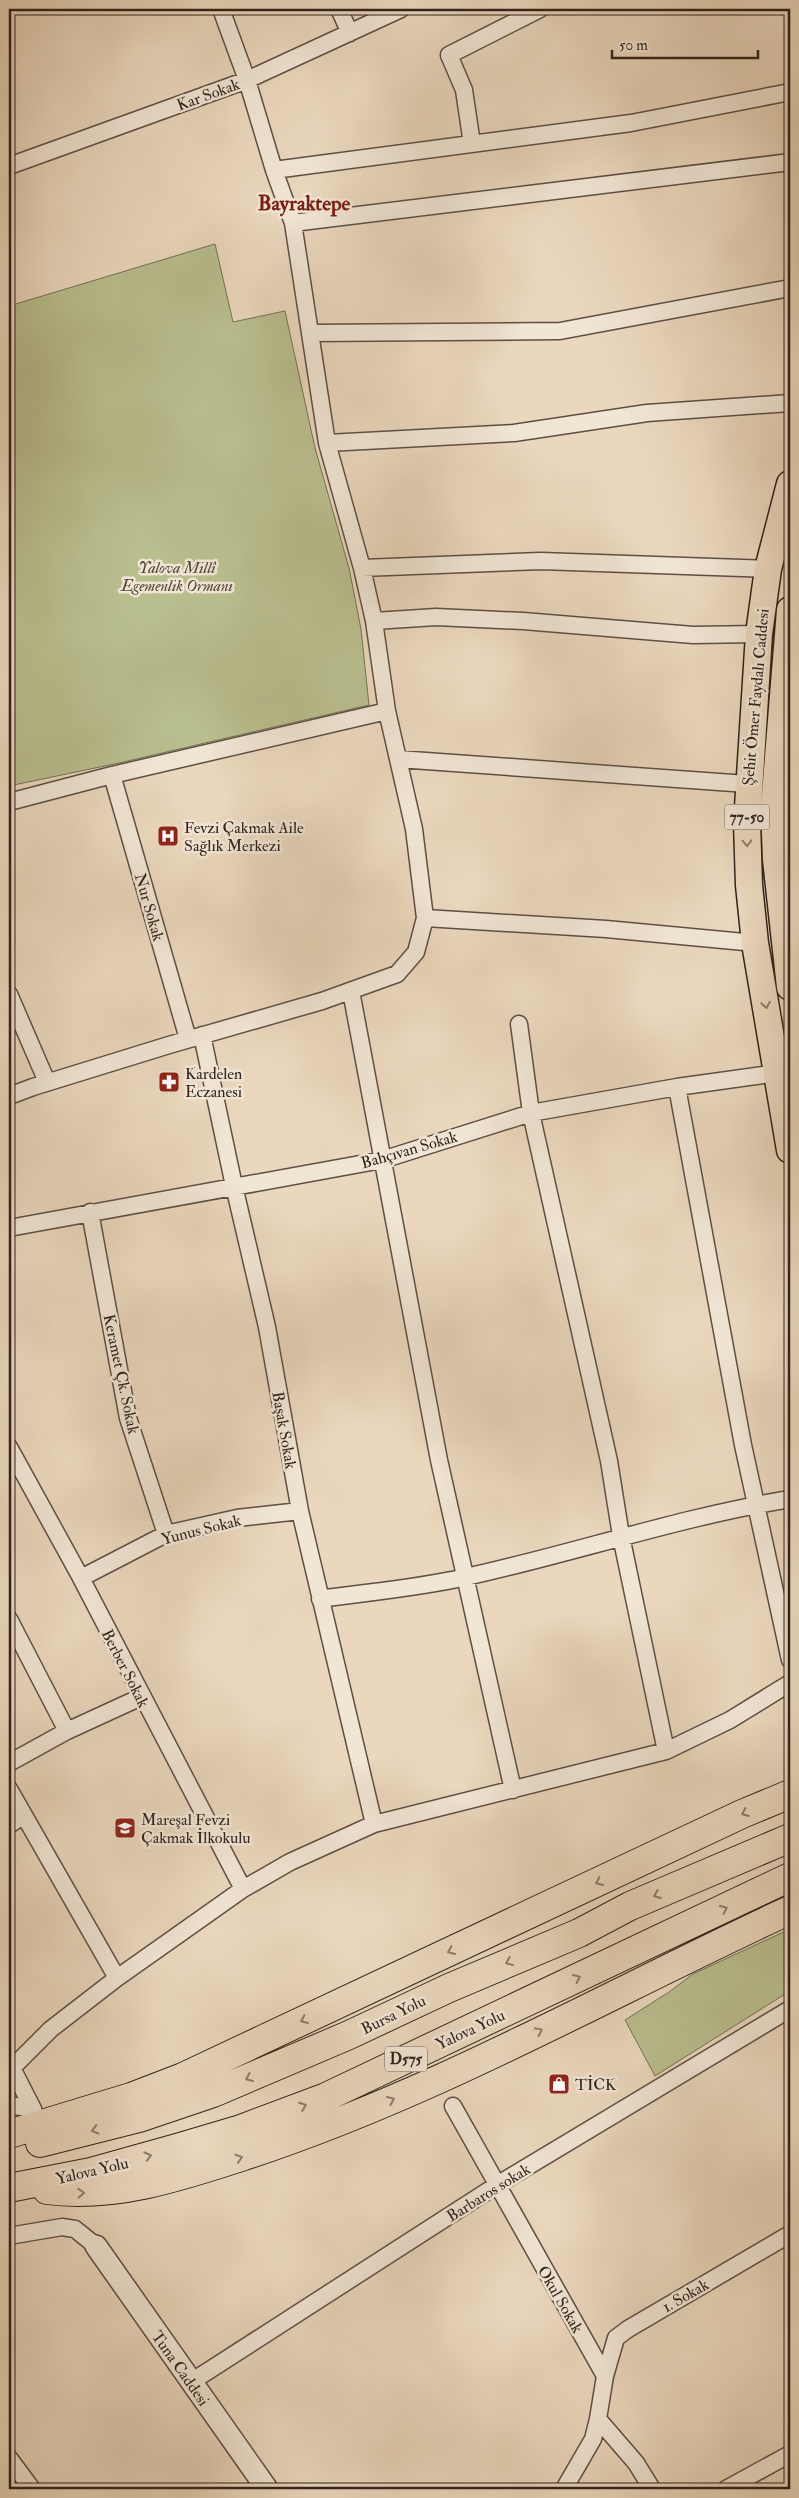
<svg xmlns="http://www.w3.org/2000/svg" width="799" height="2498" font-family="'IM FELL Double Pica',serif">
<rect width="100%" height="100%" fill="#ead7bd"/>
<filter id="stains"><feTurbulence type="fractalNoise" baseFrequency=".004" numOctaves="4"/><feColorMatrix values="0 0 0 0 .2 0 0 0 0 .09 0 0 0 0 .02 0 0 0 .5 -.17"/></filter>
<radialGradient id="worn" r=".72"><stop offset=".6" stop-color="#630" stop-opacity="0"/><stop offset="1" stop-color="#630" stop-opacity=".3"/></radialGradient>
<path fill="#b9be8f" stroke="#747056" d="M215,244l18,78 52,-11 30,137 34,120 12,61 8,76 -250,58 -110,23v-480z
M790,1929v62l-135,85 -30,-56 44,-28 24,-18z"/>
<g fill="none" stroke-linecap="round" stroke-linejoin="round">
<g stroke="#5e4f44" stroke-width="19">
<path id="minor" d="M339,9l11,24
M472,144l-8,-54 -15,-35 91,-46
M9,166l238,-86 154,-71
M274,170l357,-47 159,-31
M293,223l497,-61
M311,333l249,-2 230,-43
M327,443l187,-10 133,-20 143,-10
M362,568l179,-7 227,8
M374,621l62,-4 87,4 170,14 66,-1
M398,759l349,25
M112,775l76,264
M9,802l103,-27 275,-64
M425,918l181,11 149,14
M351,991l88,469 74,330
M9,994l38,88
M519,1024l12,89 78,348 12,75 45,215
M202,1035l32,151 33,141 33,184 74,313
M677,1087l66,358 47,215
M9,1096l24,-9 136,-42 153,-44 75,-27 19,-22 9,-34 -11,-89 -27,-118 -13,-90 -12,-53 -35,-125 -34,-220 -19,-53 -27,-90 -26,-71
M90,1212l38,206 38,116
M9,1228l373,-68 149,-47 146,-26 101,-14
M9,1447l72,131 162,311
M81,1578l85,-44 71,-16 63,-7
M320,1599c49,-7 99,-11 146,-22 109,-24 214,-60 324,-78
M9,1619l58,112
M9,1763l58,-32 74,-34
M9,1789l108,189
M9,1825l15,-10
M9,2062l24,47 5,16
M12,2068l39,-39 66,-51 126,-89 47,-27 84,-38 292,-73 64,-31 60,-37
M9,2105l24,4
M453,2106l152,270 -7,43 38,44 16,26
M9,2236l53,-9 13,2 21,17
M605,2376l11,-38 12,-9 162,-95
M191,2382l306,-197 293,-176
M9,2458l23,31
M564,2489l29,-50 5,-20
M726,2489l64,-35"/>
</g>
<g stroke="#5e4f44" stroke-width="24">
<path id="tertiary" d="M96,2246l171,243"/>
</g>
<g stroke="#30221c" stroke-width="29">
<path id="primary" d="M790,484l-22,85 -9,65 -12,189 2,62 6,58 35,207
M790,610l-16,197 2,52 14,128"/>
</g>
<g stroke="#30221c" stroke-width="30">
<path id="trunk" d="M9,2134l122,-37 52,-20 559,-263 48,-20
M40,2143l99,-25 74,-25 136,-58 100,-47 130,-55 51,-27 160,-68
M9,2188l82,-16 86,-24 61,-18 88,-33 464,-220
M47,2190c68,9 136,-14 200,-35 189,-62 363,-162 543,-245"/>
</g>
<use href="#minor" stroke="#f1e5d4" stroke-width="16"/>
<use href="#tertiary" stroke="#f1e5d4" stroke-width="21"/>
<use href="#primary" stroke="#ead7bd" stroke-width="26"/>
<use href="#trunk" stroke="#ead7bd" stroke-width="28"/>
</g>
<defs><path id="oneway-chevron" d="M-2-3.5L2.5 0L-2 3.5" fill="none" stroke-width="1.6" stroke-linecap="round" stroke-linejoin="round" transform="scale(1.25)"/></defs>
<g stroke="#8d7c6c">
<use href="#oneway-chevron" transform="translate(747 843) rotate(88)"/>
<use href="#oneway-chevron" transform="translate(766 1005) rotate(80)"/>
<use href="#oneway-chevron" transform="translate(745 1813) rotate(156)"/>
<use href="#oneway-chevron" transform="translate(599 1882) rotate(155)"/>
<use href="#oneway-chevron" transform="translate(657 1895) rotate(157)"/>
<use href="#oneway-chevron" transform="translate(724 1909) rotate(-25)"/>
<use href="#oneway-chevron" transform="translate(451 1951) rotate(155)"/>
<use href="#oneway-chevron" transform="translate(509 1962) rotate(157)"/>
<use href="#oneway-chevron" transform="translate(577 1978) rotate(-25)"/>
<use href="#oneway-chevron" transform="translate(304 2020) rotate(155)"/>
<use href="#oneway-chevron" transform="translate(539 2031) rotate(-26)"/>
<use href="#oneway-chevron" transform="translate(249 2078) rotate(157)"/>
<use href="#oneway-chevron" transform="translate(391 2100) rotate(-24)"/>
<use href="#oneway-chevron" transform="translate(303 2106) rotate(-21)"/>
<use href="#oneway-chevron" transform="translate(95 2130) rotate(165)"/>
<use href="#oneway-chevron" transform="translate(148 2156) rotate(-16)"/>
<use href="#oneway-chevron" transform="translate(239 2158) rotate(-18)"/>
<use href="#oneway-chevron" transform="translate(81 2193) rotate(-4)"/>
</g>
<defs>
<g id="hospital-square" transform="scale(1.125)"><rect x="-9" y="-9" width="18" height="18" rx="4" fill="#8f2418" stroke="#f1e5d4"/><path d="M-5-5h3v3.5h4V-5h3V5h-3V1.5h-4V5h-3Z" fill="#fff"/></g>
<g id="pharmacy-square" transform="scale(1.125)"><rect x="-9" y="-9" width="18" height="18" rx="4" fill="#8f2418" stroke="#f1e5d4"/><path d="M-2-6h4v4h4v4h-4v4h-4v-4h-4v-4h4Z" fill="#fff"/></g>
<g id="school-square" transform="scale(1.125)"><rect x="-9" y="-9" width="18" height="18" rx="4" fill="#8f2418" stroke="#f1e5d4"/><path d="M0-5L7-2L0 1L-7-2ZM-4 1L0 2.5L4 1V4Q0 6-4 4Z" fill="#fff"/></g>
<g id="shop-square" transform="scale(1.125)"><rect x="-9" y="-9" width="18" height="18" rx="4" fill="#8f2418" stroke="#f1e5d4"/><path d="M-5-2.5h2.3a2.7 3.5 0 0 1 5.4 0H5L5.5 6h-11ZM-1.5-2.5h3a1.5 2.3 0 0 0-3 0Z" fill="#fff"/></g>
</defs>
<g fill-rule="evenodd">
<use href="#hospital-square" x="168" y="836"/>
<use href="#pharmacy-square" x="169" y="1082"/>
<use href="#school-square" x="125" y="1828"/>
<use href="#shop-square" x="559" y="2084"/>
</g>
<g text-anchor="middle" stroke-width="5" stroke-linejoin="round" paint-order="stroke">
<g fill="#f1e5d4" stroke="#6a5c53" stroke-width="1">
<rect x="724.5" y="804.5" width="45" height="25" rx="4"/>
<rect x="385" y="2046.5" width="42" height="25" rx="4"/>
</g>
<g font-size="15" font-weight="bold" fill="#30221c">
<text x="747" y="822">77-50</text>
<text x="406" y="2064">D575</text>
</g>
<g font-size="16" fill="#30221c" stroke="#f1e5d4">
<text transform="translate(208 94) rotate(-20)" y="6">Kar Sokak</text>
<text transform="translate(755 697) rotate(-85)" y="6">Şehit Ömer Faydalı Caddesi</text>
<text transform="translate(150 907) rotate(74)" y="6">Nur Sokak</text>
<text transform="translate(409 1149) rotate(-16)" y="6">Bahçıvan Sokak</text>
<text transform="translate(122 1374) rotate(78)" y="6">Keramet Çk. Sokak</text>
<text transform="translate(285 1430) rotate(80)" y="6">Başak Sokak</text>
<text transform="translate(201 1529) rotate(-14)" y="6">Yunus Sokak</text>
<text transform="translate(126 1668) rotate(63)" y="6">Berber Sokak</text>
<text transform="translate(393 2014) rotate(-26)" y="6">Bursa Yolu</text>
<text transform="translate(470 2029) rotate(-25)" y="6">Yalova Yolu</text>
<text transform="translate(92 2170) rotate(-13)" y="6">Yalova Yolu</text>
<text transform="translate(488 2192) rotate(-32)" y="6">Barbaros sokak</text>
<text transform="translate(685 2295) rotate(-30)" y="6">1. Sokak</text>
<text transform="translate(561 2299) rotate(60)" y="6">Okul Sokak</text>
<text transform="translate(181 2368) rotate(55)" y="6">Tuna Caddesi</text>
</g>
<g font-size="16" font-style="italic" fill="#524939" stroke="#f1e5d4">
<text x="177" y="573">Yalova Millî<tspan x="177" dy="18">Egemenlik Ormanı</tspan></text>
</g>
<g font-size="16" fill="#30221c" stroke="#f1e5d4" text-anchor="start">
<text x="184" y="833">Fevzi Çakmak Aile<tspan x="184" dy="18">Sağlık Merkezi</tspan></text>
<text x="185" y="1079">Kardelen<tspan x="185" dy="18">Eczanesi</tspan></text>
<text x="141" y="1825">Mareşal Fevzi<tspan x="141" dy="18">Çakmak İlkokulu</tspan></text>
<text x="575" y="2090">TİCK</text>
</g>
<g font-size="21" font-weight="bold" fill="#7a1f14" stroke="#f1e5d4">
<text x="304" y="210">Bayraktepe</text>
</g>
</g>
<rect width="799" height="2498" fill="none" stroke="#ead7bd" stroke-width="30"/>
<rect x="10" y="10" width="779" height="2478" fill="none" stroke="#30221c" stroke-width="2.5"/>
<rect x="15" y="15" width="769" height="2468" fill="none" stroke="#30221c"/>
<path d="M612 50v8h146v-8" fill="none" stroke="#30221c" stroke-width="2.5"/>
<text x="619" y="50" font-size="15" fill="#30221c" stroke="#f1e5d4" stroke-width="4" paint-order="stroke">50 m</text>
<rect width="100%" height="100%" filter="url(#stains)"/>
<rect width="100%" height="100%" fill="url(#worn)"/>
</svg>
